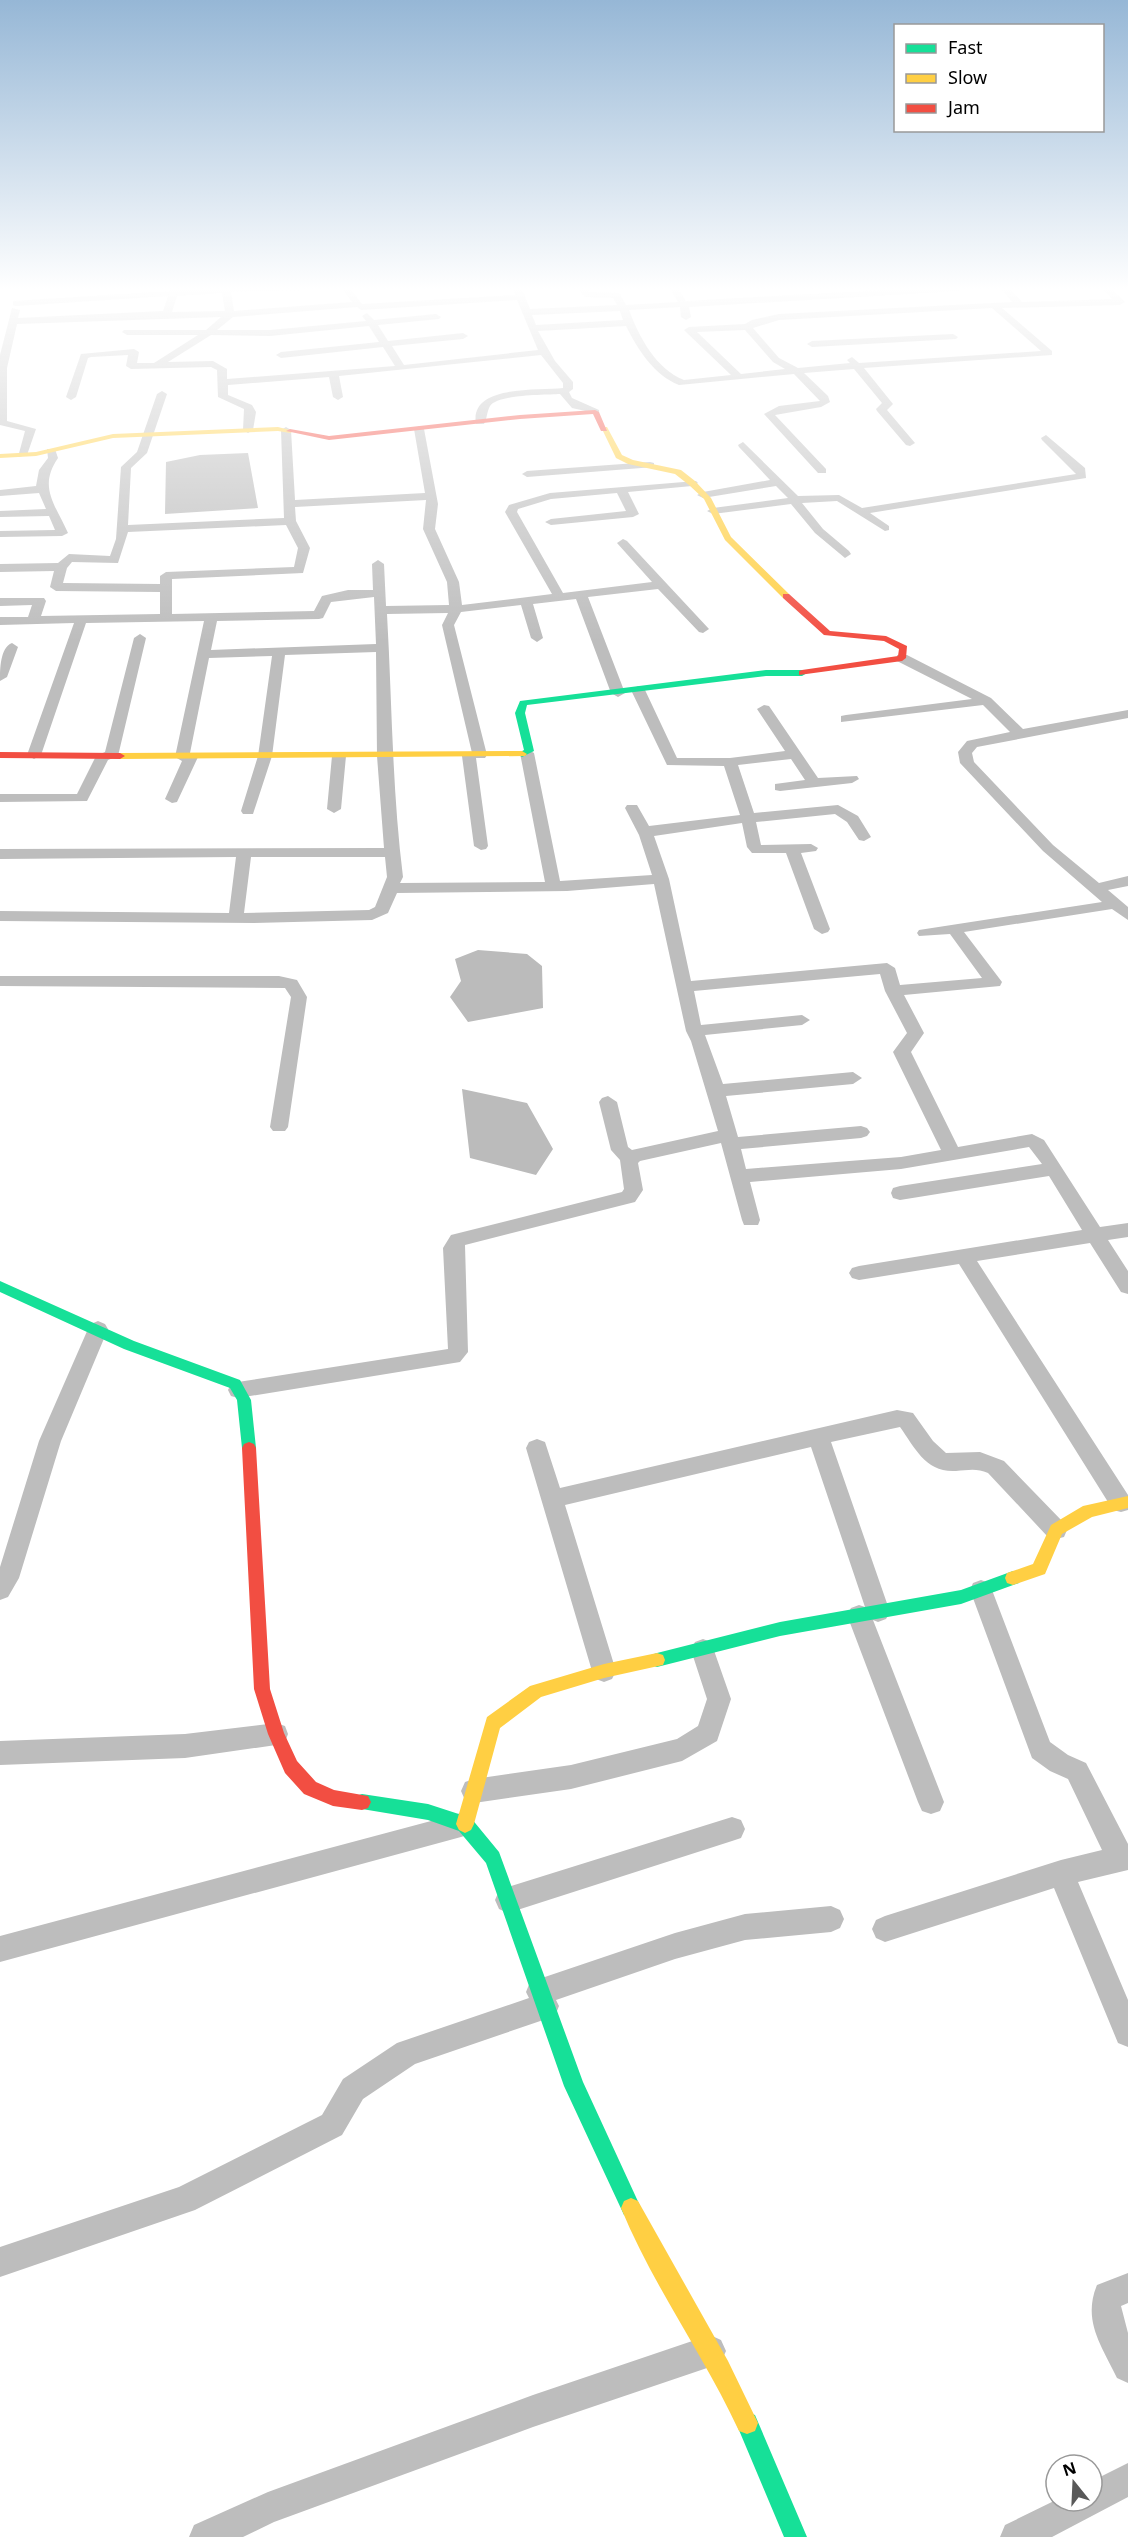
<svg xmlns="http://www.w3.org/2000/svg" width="1128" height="2537" font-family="'Noto Sans',sans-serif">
<rect width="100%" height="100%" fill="#fff"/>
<path fill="#bbb" d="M248,453l10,55 -93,6 1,-52 34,-7z
M478,950l49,4 15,12 1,42 -75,14 -18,-25 11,-16 -6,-22z
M462,1089l65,14 26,46 -17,26 -66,-17z"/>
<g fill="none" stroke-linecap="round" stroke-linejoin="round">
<path fill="#bdbdbd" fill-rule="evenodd" d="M171,287h8v3l48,-3h82l-4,3 -74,2 3,19 118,-9 -11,-15h8l13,17 153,-9 -2,-8h8l9,22 87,-4 -4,-7 -28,-1 -9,-10h9l5,5 29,1 7,12 52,-3 -9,-15h8l9,14 249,-14 27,1 -4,3 -269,16 2,10 -5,3 -5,-3 -1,-10 -51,3c10,27 27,59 55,70l47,-5 -45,-43 -2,-2 5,-3 56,-3 7,-4 27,-6 233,-12 -12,-15h9l13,15 90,-3 -11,-12h9l15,15 -5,3 -118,3 50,43v4l-188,13 29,36 -6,6 28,33 -5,3 -4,-1 -29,-34 -1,-2 6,-6 -28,-34 -50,4 24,23 2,6 -9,5 -46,8 51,54v4h-8l-54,-59 15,-8 41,-5 -26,-27 -115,11c-25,-10 -41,-35 -53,-59l-88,5 17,30 18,21v7l-4,3 3,6 27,12v4l-27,-6 -12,-14c-14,1 -62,0 -70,12 -3,5 -3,13 -6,18h-8c-7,-40 63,-33 87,-36v-5l-22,-28 -202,21 4,21 -5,3 -5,-3 -4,-20 -101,8v10l24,10 4,7 -3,18 -5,3 -5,-3 1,-21 -26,-12 -1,-27 -6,-3 -80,2 -5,-3 2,-11 -37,2 -3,1 -12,39 -5,3 -5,-3 15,-43 53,-5 5,3 -2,11h17l44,-28h-71l-5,-3 2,-2h82l15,-13 -204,7 -10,44v53l29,8 -9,26 -9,2 7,-26 -25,-6v-70l12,-47 8,2 -2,8 145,-7 5,-15 -152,10 -3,-1v-4l156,-10zM222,293l3,18 -53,1 5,-16zM517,300l21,50 -134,15 -12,-19 71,-7 5,-3 -5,-3 -75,8 -10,-16 61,-6 2,-2 -5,-3 -62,6 -7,-7 -5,3 4,5 -96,9h-53l16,-13 124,-10 4,3zM992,308l49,43 -182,12 -7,-6 -5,3 3,3 -52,5 -19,-10 -26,-30 26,-8zM620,311l3,9 -87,5 -4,-10zM369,326l10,16 -98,10 -5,3 5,3 102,-11 12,19 -168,13v-10l-14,-8 -45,1 43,-27 59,1zM745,330l28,32 12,7 -44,5 -44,-42z
M953,334l5,3 -2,2 -144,8 -5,-3 5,-3z
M162,391l5,3 -20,59 -16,15 -3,57 156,-7 -3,-88 5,-3 5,3 4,70 130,-7 -11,-64 5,-3 5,3 14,75 -3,25 24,53 3,23 90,-11 -47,-82 4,-7 41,-12 146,-12 2,2 -6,3 -64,6 11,22 -6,3 -82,8 -6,-3 6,-3 75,-8 -9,-18 -66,6 -33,10 -1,3 46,81 89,-11 -35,-39 6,-4 4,2 82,88 -6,4 -4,-1 -41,-43 -70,8 37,96 -7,4 -7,-4 -35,-94 -43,5 10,34 -6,4 -6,-4 -10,-33 -60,7 -7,13 33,130 -2,3h-9l12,88 -2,3 -5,1 -7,-4 -12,-90 2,-3h8l-30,-128 6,-12 -61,1c5,87 5,175 16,263l-3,6 145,-1 -25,-129 7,-4 7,4 26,128 92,-6 -13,-40 -14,-27 2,-3h10l12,21 91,-11 -16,-49 -57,-1 -36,-75 7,-4 7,4 32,68h53l55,-7 -28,-42 7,-4 5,1 49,72 39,-2 2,3 -7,4 -72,8 -5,-1v-6l30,-4 -14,-21 -53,6 16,48 84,-8 20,11 13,21 -7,4 -5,-1 -12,-18 -12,-8 -79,8 5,23 50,-1 7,4 -2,3 -15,2 29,76 -2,3 -6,2 -8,-5 -28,-76h-34l-5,-6 -5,-24 -88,13 15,43 22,102 196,-18 8,5 5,17 82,-7 -32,-44 -31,2 -2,-3 2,-3 183,-28 -59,-51 -83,-88 -2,-11 9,-11 43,-9 -27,-27 -142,17v-6l5,-1 126,-16 -75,-38v-6h10l84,43 32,31 105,-19v8l-151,29 -5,6 2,9 79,83 46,38 29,-7v10l-20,4 20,17v13l-16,-11 -148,23 38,50 -2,4 -96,9 20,38 -13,19 47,95 74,-13 12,6 56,87 28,-4v14l-20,3 20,31v23l-7,-2 -31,-49 -113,18 151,234v15l-7,2 -8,-2 -154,-246 -100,16 -7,-2 -3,-5 3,-5 7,-2 223,-36 -33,-54 -149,24 -7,-2 -2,-5 2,-5 7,-2 142,-22 -13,-17 -128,22 -151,13 10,38 -2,5h-14l-2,-5 -21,-77 -81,18 -2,2 5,27 -8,12 -170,43 3,107 -8,10 -222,36 -7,-2 -3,-6 3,-6 7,-2 210,-33 -5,-101 8,-13 171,-43 2,-3 -4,-29 -9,-10 -12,-48 3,-4 6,-2 9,6 11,45 4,3 86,-19 -27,-90 -5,-10 -32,-147 -87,7 -170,2 -9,20 -16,7 -118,3 -254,-2v-10l229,2 7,-56 -236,2v-10l384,-1 -7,-92 -1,-104 -91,3 -13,101 -19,58h-10l-2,-3 17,-55 14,-100 -63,2 -19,95 8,4 -21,45 -5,1 -7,-4 17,-38 -7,-4 29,-136 -118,2 -45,132 -7,4 -7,-4 47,-132 -74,2v-8h28l4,-12 -32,1v-8h44l2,3 -5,15 119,-2v-22l-104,-1 -6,-4 4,-16 -54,1v-8l58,-1 11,-9 41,2 6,-17 5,-72 16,-15 20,-58zM426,500l-3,29 24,53 2,23 -63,1 -2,-42 -6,-4 -6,4 1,26h-25l-26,6 -8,15 -142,3v-35l131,-6 7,-25 -14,-27 -1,-14zM286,525l12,23 -4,19 -128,5 -6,4v8l-97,-1 4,-15 5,-6 46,1 10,-31zM374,597l2,47 -165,6 6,-29 102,-2 4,-1 8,-16zM251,857h134l2,20 -12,30 -6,3 -125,3zM880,974l5,17 22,42 -14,19 48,98 -40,7 -155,12 -5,-20 120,-11 6,-2 3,-4 -3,-4 -6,-2 -123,11 -12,-41 127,-12 9,-6 -9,-6 -130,12 -18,-49 97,-10 8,-5 -8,-5 -101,10 -7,-34z
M1046,435l39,33 1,10 -216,35 19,13v4l-4,1 -48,-30 -35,2 21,26 26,22 2,3 -6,4 -30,-25 -24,-29 -78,10 -6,-3 6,-3 75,-10 -12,-12 -73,12 -6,-3 6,-3 67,-12 -31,-33 -1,-2 5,-3 55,54 41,-1 23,13 214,-34 -34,-34 -1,-2z
M47,449h8l3,9c-20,29 -3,46 10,75l-6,3 -62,1v-6l55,-1 -6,-14 -49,1v-6l46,-2 -7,-16 -39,3v-6l36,-4 3,-16 9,-12z
M650,462l4,1v4l-127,10 -5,-3 5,-3z
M140,634l6,4 -28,118 -10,4 -21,41 -87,1v-8h77l19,-38 9,-4 29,-114z
M12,643l6,4 -11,30 -7,4c0,-12 0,-33 12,-38z
M339,752l7,4 -5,53 -7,4 -7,-4 5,-53z
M0,976h279l18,4 10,17 -19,130 -3,4h-12l-3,-4 21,-130 -6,-9 -285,-2z
M98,1321l7,3 3,5 -47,112 -42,137 -11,19 -8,3v-33l39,-126 49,-112 3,-5z
M897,1410l16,3 20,28 13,12 34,-1 24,9 60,62 3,7 -3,7 -8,2 -8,-2 -60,-64c-11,-5 -20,-3 -32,-2 -30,2 -41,-23 -56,-44l-69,15 59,170 -4,7 -8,3 -5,-2 71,182 -4,9 -9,3 -9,-3 -4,-9 -71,-187 4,-7 8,-3 6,2 -54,-160 -246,58 51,166 -4,8 -8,3 -8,-3 -4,-8 -66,-223 3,-6 8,-3 8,3 15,46z
M981,1580l8,3 3,7 58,152 18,13 18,8 42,81v26l-50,12 50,118v47l-10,-4 -64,-155 -169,54 -9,-4 -4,-9 4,-9 9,-4 176,-56 41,-10 -34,-71 -18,-8 -18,-13 -62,-168 3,-7z
M703,1639l8,3 20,57 -14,42 -35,20 -111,28 -97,14 -9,-3 -4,-9 4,-9 9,-3 97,-14 106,-26 21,-13 9,-27 -16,-49 4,-8z
M276,1723l9,3 3,8 -3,8 -9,3 -91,13 -185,7v-24l185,-7z
M461,1813l9,3 4,9 -4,9 -9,3 -461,125v-26z
M732,1817l9,3 4,9 -4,9 -9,3 -224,72 -9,-4 -4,-9 4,-9 9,-4z
M831,1906l9,4 4,9 -4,9 -9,4 -86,8 -70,19 -119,41 3,6 -4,10 -140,48 -52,35 -21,36 -147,75 -195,67v-30l179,-60 143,-72 21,-36 54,-36 132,-45 -3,-6 4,-10 145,-49 70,-19z
M1128,2273v30l-7,3 7,27v50l-11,-5c-15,-32 -35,-57 -20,-93z
M710,2335l11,5 5,11 -5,11 -11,5 -177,60 -259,95 -31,15h-54l5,-12 74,-33 265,-97z
M1128,2463v34l-76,40h-52l5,-12 51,-25 36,1v-20z"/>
<path fill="#16e098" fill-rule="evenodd" d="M766,670h36l5,3 -5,3h-36l-239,29 -2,8 9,38 -12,6 -5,-3 7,-4 -9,-37 5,-12z
M0,1281l134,60 106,39 11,20 5,48 -2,4 -5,2 -5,-2 -2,-4 -5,-48 -7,-12 -106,-39 -124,-57z
M1013,1571l6,2 2,5 -2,5 -58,21 -181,32 -123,31 -6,-2 -2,-5 2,-5 6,-2 123,-31 181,-32z
M362,1794l66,10 43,14 28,34 84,230 58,126 -3,7 -7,3 -7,-3 -60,-129 -78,-223 -27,-32 -31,-11 -72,-12 -3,-6 3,-6z
M747,2412l8,3 52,122h-23l-48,-114 3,-8z"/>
<path fill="#ffcf43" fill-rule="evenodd" d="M278,427l16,4 -4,2 -12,-2 -165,7 -77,18 -36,2v-4l36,-2 77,-18z
M601,427h6l15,28 11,5 48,10 14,11 16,17 20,39 58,57v4h-6l-58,-58 -21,-41 -15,-14 -14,-11 -47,-10 -12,-6z
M522,751l5,3 -2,2 -405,3 -5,-3 5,-3z
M1128,1496v12l-36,9 -30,17 -17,40 -32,11 -6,-2 -2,-5 2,-5 26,-9 18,-39 32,-19z
M657,1653l6,2 2,5 -2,5 -59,13 -63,19 -41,31 -26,96 -3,6 -6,3 -6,-3 -3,-6 31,-107 43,-31 74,-22z
M631,2198l7,3 90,160 30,62 -3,8 -8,3 -8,-3c-35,-76 -86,-145 -118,-223l3,-7z"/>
<path fill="#f24e42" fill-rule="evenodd" d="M595,410l4,2 8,19h-6l-8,-17 -73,5 -191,21 -43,-9 4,-2 39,7 191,-21z
M783,594h6l41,37 56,5 21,10 -1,12 -4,3 -103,14v-4l3,-1 96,-14 1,-7 -15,-8 -60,-6 -41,-37z
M0,752l120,1 5,3 -5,3 -120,-1z
M249,1442l5,2 2,4 14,241 14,44 13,28 19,21 18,8 34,6 3,6 -3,6 -6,2 -29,-4 -29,-12 -19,-21 -17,-39 -14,-45 -12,-241 2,-4z"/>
</g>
<linearGradient id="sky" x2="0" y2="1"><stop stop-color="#96b7d6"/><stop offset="0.45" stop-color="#fff"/><stop offset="1" stop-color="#fff" stop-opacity="0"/></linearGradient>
<rect width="1128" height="642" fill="url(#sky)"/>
<rect x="894" y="24" width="210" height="108" fill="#ffffff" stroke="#999999" stroke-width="1.5"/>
<rect x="906" y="44" width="30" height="9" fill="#16e098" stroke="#999999" stroke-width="1.5"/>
<text x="948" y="54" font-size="18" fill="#000000">Fast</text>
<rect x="906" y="74" width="30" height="9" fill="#ffcf43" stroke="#999999" stroke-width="1.5"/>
<text x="948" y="84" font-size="18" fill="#000000">Slow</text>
<rect x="906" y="104" width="30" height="9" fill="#f24e42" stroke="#999999" stroke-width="1.5"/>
<text x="948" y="114" font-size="18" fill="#000000">Jam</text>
<g transform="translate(1074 2483) rotate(342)"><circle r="28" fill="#ffffff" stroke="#999999" stroke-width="1.5"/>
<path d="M0-4.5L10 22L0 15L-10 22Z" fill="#595959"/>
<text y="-9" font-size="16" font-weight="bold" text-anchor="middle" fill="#000000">N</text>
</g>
</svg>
